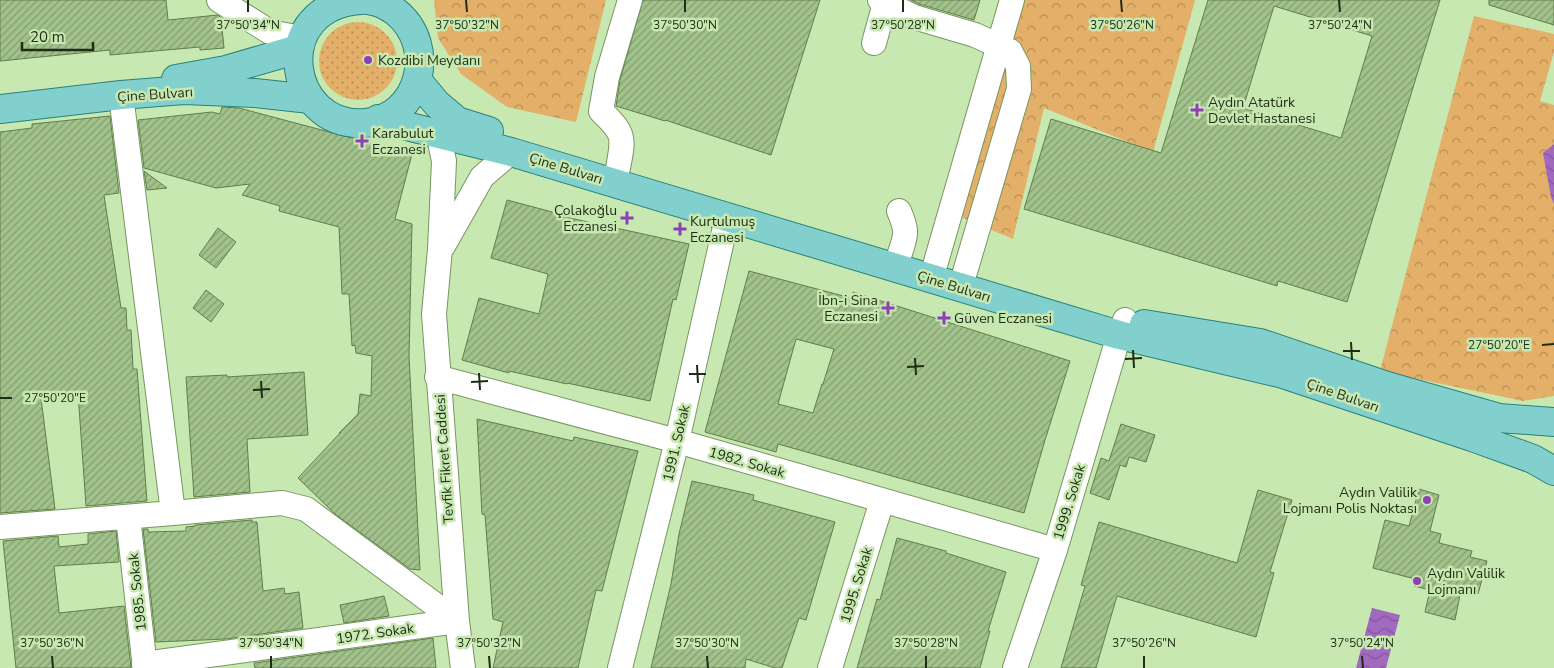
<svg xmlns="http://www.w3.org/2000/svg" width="1554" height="668" font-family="'Nunito Sans',sans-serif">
<defs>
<pattern id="grass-dots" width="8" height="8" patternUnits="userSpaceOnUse" patternTransform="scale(1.25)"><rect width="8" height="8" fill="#e3af69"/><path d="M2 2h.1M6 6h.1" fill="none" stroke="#b78f55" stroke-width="1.8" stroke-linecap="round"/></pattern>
<pattern id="forest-crowns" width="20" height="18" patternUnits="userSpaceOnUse" patternTransform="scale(1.25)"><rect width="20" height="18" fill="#e3af69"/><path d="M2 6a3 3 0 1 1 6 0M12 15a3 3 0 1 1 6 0" fill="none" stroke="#b78f55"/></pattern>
<pattern id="water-waves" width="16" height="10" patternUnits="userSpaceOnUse" patternTransform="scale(1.25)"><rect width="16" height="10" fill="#a169bf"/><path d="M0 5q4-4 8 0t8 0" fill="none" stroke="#83579a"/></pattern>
<pattern id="building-hatch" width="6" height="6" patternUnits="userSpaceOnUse" patternTransform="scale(1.25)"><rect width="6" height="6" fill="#a2c28c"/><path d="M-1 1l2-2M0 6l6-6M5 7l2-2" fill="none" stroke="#839e71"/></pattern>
</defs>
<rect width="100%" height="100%" fill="#c7e8b0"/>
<path fill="url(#grass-dots)" d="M319 61a39 39 0 1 1 78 0a39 39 0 1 1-78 0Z"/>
<path fill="url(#forest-crowns)" d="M434,0h172l-30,122 -69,-15 -46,-33 -23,-36z
M1013,0h182l-42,152 -109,-44 -31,131 -62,-26z
M1474,16l80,18v18l-14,49 14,4v291l-31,5 -143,-30z"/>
<path fill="url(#water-waves)" d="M1554,144v60l-3,-7 -8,-44z
M1372,608l28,7 -14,53h-30z"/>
<path fill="url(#building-hatch)" stroke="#607e4b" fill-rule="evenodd" d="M0,0h166l2,20 50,-5 3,3 3,30 -24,2v-3l-90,8v-5l-110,11z
M643,0h177l-49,155 -106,-35v1l-49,-15 4,-26z
M911,0h69l-6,20 -55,-16z
M1208,0h232l-93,302 -69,-21 -1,5 -253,-77 27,-90 110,34zM1274,6l98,30 -31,102 -98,-30z
M1489,0h65v25l-65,-20z
M222,107l17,1 173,46 -17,65 17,5 -3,132 11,214 -10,-1 -75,-55 -37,-36 43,-46 -2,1 19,-19 2,-20 11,2 1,-40 -16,-3 -1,-8 -3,1 -3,-52h-7l-3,-67 -60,-16 1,-5 -38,-11 8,-11 -34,4 -72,-20 -6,-48 74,-8 8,2z
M110,116l9,77 -15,2 17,113h5l1,22h4l2,39h4l10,132 -61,5 -8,-113 -37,5 14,111 -55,4v-381l32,-4v-4z
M144,171l23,17 -20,2z
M507,200l49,13v2l133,29 -13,56 -3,-1 -23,102 -83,-18v1l-58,-13v2l-47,-13 17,-62 60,16 9,-40 -57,-16z
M218,228l18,14 -20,26 -17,-13z
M749,271l102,27 2,-6 217,69 -25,79 -21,73 -246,-69 -2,8 -71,-20zM796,339l38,10 -11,35h-1l-9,29 -35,-9z
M206,290l18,14 -13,18 -18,-14z
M304,372l4,63 -61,4 3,53 -56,5 -8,-120 41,-2v2z
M477,419l96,22 1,-4 64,14 -36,140 -6,-1 -18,78h-85l10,-46 -10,-3 -8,-104 -3,-1z
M1121,424l34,11 -9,27 -17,-5 -3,10 -6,-2 -11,35 -19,-7 11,-35 8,3z
M692,481l62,14 -1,5 82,22 -29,98 -7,-2 -17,50h-7l-29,-9 -1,9h-94l20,-84 8,-50z
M1419,489l20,6 -9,36 11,3 -2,9 33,8 -2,6 17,4 -9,33 -17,-4 -6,30 -30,-8 5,-22 -16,-4 1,-7 -42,-11 12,-48 24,6z
M1258,490l34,10 -22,72 4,1 -18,64 -139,-41 -21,72h-35l24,-82 -4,-1 18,-63 138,41z
M252,520v2h5l6,69 21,-3 1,6 14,-2 4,36 -77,11 -70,3 -13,-113h5v3l38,-1v-4l9,-1v-1z
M116,531l3,31 -65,4 5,45v2l65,-7 7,62h-115l-13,-127 55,-5 1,11 29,-3v-10z
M897,538l49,13v2l60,19 -18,59h2l-10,37h-123l20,-69 3,1z
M384,596l5,20 -45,7 -4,-18z
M433,638l3,30h-181l-1,-5z"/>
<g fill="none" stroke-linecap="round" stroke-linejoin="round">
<g stroke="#779661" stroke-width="26">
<path id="minor" d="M219,0l51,32 31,6
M880,0l34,17 61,18 35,16 8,15 1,23 -54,183
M874,43l11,-40
M438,133l6,28 -4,88 -6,65 23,307 6,47
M618,168c6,-31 7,-34 -17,-57l6,-34 23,-77
M899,211c8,19 8,22 1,42
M443,246l39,-69 29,-25
M931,279l81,-279
M437,377l240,64 378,109
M173,513l109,-10 24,6 151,112
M128,517l17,151
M0,527l173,-14 -52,-418
M144,664l313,-43
M620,668l57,-227 50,-223
M830,668l52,-167
M1015,668l40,-118 64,-215 6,-15"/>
</g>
<g stroke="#298278" stroke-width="30">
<path id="major" d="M362,0c-94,5 -76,129 3,123 56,-5 73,-77 31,-111 -8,-6 -18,-11 -28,-12
M176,79l50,-9 72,-21
M417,80l20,24 20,17 32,10
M0,109l121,-14 63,-5 71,3 55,6
M378,119l133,33 608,183 164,39 189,63 61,22 21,12
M1144,324l116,19 127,43 112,32 55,4"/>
</g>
<use href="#minor" stroke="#fff" stroke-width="24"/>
<use href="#major" stroke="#82d0ce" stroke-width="28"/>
</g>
<path fill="none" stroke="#1f2c16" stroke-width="2" d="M248,0v12M466,0l1,12M685,0v12M903,0v12M1121,0l1,12M1339,0l1,12M1351,342l1,18M1542,345l12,-1M1133,350l1,18M1343,351h17M915,358l1,17M1125,359l17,-1M697,365l1,18M907,367l17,-1M479,373l1,17M689,374h17M261,381l1,17M471,382l17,-1M253,390l17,-1M0,398h12M52,656l1,12M271,656v12M489,656l1,12M707,656l1,12M926,656v12M1144,656v12M1362,656l1,12"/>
<g fill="#8d41b2" stroke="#c7e8b0" stroke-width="2">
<circle cx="368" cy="60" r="5"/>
<path d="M1194.5 102.5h5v5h5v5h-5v5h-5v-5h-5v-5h5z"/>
<path d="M359.5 133.5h5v5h5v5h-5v5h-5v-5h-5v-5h5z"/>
<path d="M624.5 210.5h5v5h5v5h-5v5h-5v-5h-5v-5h5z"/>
<path d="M677.5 221.5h5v5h5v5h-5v5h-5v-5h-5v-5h5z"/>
<path d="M885.5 300.5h5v5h5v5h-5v5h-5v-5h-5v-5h5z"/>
<path d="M941.5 310.5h5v5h5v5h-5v5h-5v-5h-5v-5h5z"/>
<circle cx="1427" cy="500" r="5"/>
<circle cx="1417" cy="581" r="5"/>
</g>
<g text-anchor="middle" stroke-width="5" stroke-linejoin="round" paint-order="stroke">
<g font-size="14" fill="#1f2c16" stroke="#c7e8b0" text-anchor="start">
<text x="378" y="65">Kozdibi Meydanı</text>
<text x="1208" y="107">Aydın Atatürk<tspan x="1208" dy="16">Devlet Hastanesi</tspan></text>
<text x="372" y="138">Karabulut<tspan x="372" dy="16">Eczanesi</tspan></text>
<text x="617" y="215" text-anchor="end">Çolakoğlu<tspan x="617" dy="16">Eczanesi</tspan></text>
<text x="690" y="226">Kurtulmuş<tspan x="690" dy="16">Eczanesi</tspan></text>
<text x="878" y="305" text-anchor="end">İbn-i Sina<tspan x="878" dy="16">Eczanesi</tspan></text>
<text x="954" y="323">Güven Eczanesi</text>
<text x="1417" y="497" text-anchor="end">Aydın Valilik<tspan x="1417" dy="16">Lojmanı Polis Noktası</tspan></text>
<text x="1427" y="578">Aydın Valilik<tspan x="1427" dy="16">Lojmanı</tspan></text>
</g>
<g font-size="14" fill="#1f2c16" stroke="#c7e8b0">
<text transform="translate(155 94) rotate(-4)" y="5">Çine Bulvarı</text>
<text transform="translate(566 168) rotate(17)" y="5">Çine Bulvarı</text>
<text transform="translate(954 286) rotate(17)" y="5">Çine Bulvarı</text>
<text transform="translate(1343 395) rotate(19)" y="5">Çine Bulvarı</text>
<text transform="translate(676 443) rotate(-77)" y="5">1991. Sokak</text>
<text transform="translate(444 459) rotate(-94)" y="5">Tevfik Fikret Caddesi</text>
<text transform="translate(747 462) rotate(16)" y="5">1982. Sokak</text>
<text transform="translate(1069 502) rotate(-73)" y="5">1999. Sokak</text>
<text transform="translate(856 585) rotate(-73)" y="5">1995. Sokak</text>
<text transform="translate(137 592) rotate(-96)" y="5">1985. Sokak</text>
<text transform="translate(375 633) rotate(-8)" y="5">1972. Sokak</text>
</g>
</g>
<g font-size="12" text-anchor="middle" fill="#1f2c16" stroke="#c7e8b0" stroke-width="5" stroke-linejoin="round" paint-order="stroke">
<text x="248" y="29">37°50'34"N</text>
<text x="467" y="29">37°50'32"N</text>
<text x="685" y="29">37°50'30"N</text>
<text x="903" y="29">37°50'28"N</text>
<text x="1122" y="29">37°50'26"N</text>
<text x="1340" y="29">37°50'24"N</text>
<text x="1499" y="349">27°50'20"E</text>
<text x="55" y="402">27°50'20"E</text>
<text x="52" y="647">37°50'36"N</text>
<text x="271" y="647">37°50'34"N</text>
<text x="489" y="647">37°50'32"N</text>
<text x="707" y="647">37°50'30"N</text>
<text x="926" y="647">37°50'28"N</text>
<text x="1144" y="647">37°50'26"N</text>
<text x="1362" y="647">37°50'24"N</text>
</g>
<path d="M22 42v8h71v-8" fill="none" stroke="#1f2c16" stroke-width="2.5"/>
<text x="30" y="42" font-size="15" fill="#1f2c16" stroke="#c7e8b0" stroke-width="4" paint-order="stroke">20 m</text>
</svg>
